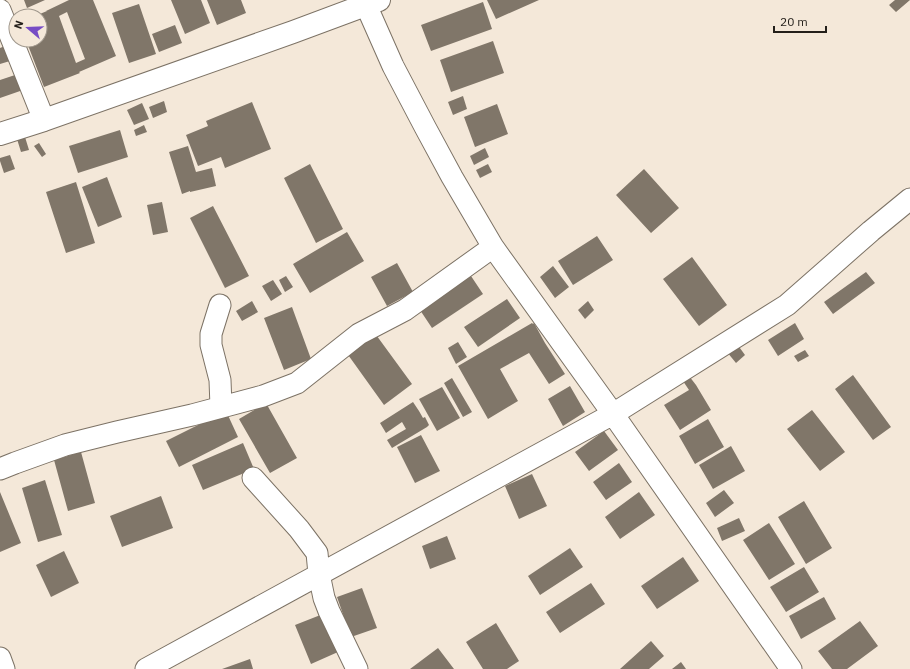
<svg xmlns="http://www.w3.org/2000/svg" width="910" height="669" font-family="'IBM Plex Sans',sans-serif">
<rect width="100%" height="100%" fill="#f4e8d9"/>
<path fill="#807669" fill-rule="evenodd" d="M24,0h21l-18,8z
M69,0h24l23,56 -37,16 1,1 -36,14 -18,-47h14v-24h-5l12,-5h-1zM67,12l18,47 -9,4 -17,-47z
M171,0h30l9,23 -25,11z
M207,0h34l5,13 -29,12z
M487,0h52l-43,19z
M895,0h15l-14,12 -7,-7z
M483,2l9,27 -61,22 -10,-26z
M139,4l17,50 -27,9 -17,-50z
M175,25l7,18 -23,9 -7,-18z
M493,41l11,32 -53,19 -11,-32z
M5,46l5,15 -10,3v-16z
M18,74l5,16 -23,8v-18z
M463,96l4,13 -14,6 -5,-13z
M164,101l3,11 -14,6 -4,-11z
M252,102l19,47 -46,19 -4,-11 -23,9 -12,-31 22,-9 -2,-5z
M142,103l7,16 -15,6 -7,-15z
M497,104l11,30 -33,13 -11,-30z
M144,125l3,7 -11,4 -2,-6z
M120,130l8,27 -50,16 -9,-27z
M25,137l4,13 -8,2 -4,-13z
M39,143l7,11 -4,3 -8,-11z
M188,146l8,26 16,-4 4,18 -26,6v-1l-8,3 -13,-42z
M485,148l4,9 -15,8 -4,-9z
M10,155l5,14 -11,4 -4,-12v-3z
M310,164l33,65 -27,14 -32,-65z
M488,164l4,8 -12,6 -4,-8z
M644,169l35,39 -28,25 -35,-38z
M107,177l15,40 -24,10 -16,-40z
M76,182l19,61 -29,10 -20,-61z
M162,202l6,30 -15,3 -6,-30z
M213,206l36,70 -24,12 -35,-70z
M347,232l17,29 -54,32 -17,-29z
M597,236l16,24 -40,25 -15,-24z
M692,257l35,48 -28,21 -36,-47z
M397,263l16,29 -26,14 -16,-29z
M553,266l16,21 -14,11 -15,-21z
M866,272l9,11 -42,31 -9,-12z
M469,273l14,21 -51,34 -14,-21z
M286,276l7,11 -8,5 -6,-12z
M273,280l9,14 -11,7 -9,-15z
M507,299l13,19 -42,29 -14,-20z
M252,301l6,11 -16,9 -6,-10z
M588,301l6,9 -9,9 -7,-9z
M292,307l19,52 -27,11 -20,-52z
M532,323l1,1 1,-1 11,20 20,31 -16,10 -20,-31 -29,16 18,32 -30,18 -30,-53z
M795,323l9,16 -26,17 -10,-16z
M374,332l38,52 -28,21 -38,-53z
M458,342l9,15 -11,7 -8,-16z
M737,344l8,11 -9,8 -9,-11z
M805,350l4,6 -11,6 -4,-6z
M853,375l38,52 -18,13 -38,-51z
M689,376l7,9 15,25 -31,20 -16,-25 25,-15 -6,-9z
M452,378l20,34 -9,5 -19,-34z
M570,386l15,26 -22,14 -15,-27z
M442,387l18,31 -23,13 -18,-32z
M413,402l6,9 4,7 2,-1 4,8 -2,2 -35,21 -5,-8 19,-11 -4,-7 -16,11 -6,-10z
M266,403l31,55 -27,15 -31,-54z
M812,410l33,42 -25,19 -33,-42z
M226,411l12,26 -59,30 -13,-26z
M708,419l16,28 -29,17 -16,-28z
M604,431l14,19 -29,21 -14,-19z
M421,435l19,36 -25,12 -18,-36z
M243,443l11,26 -51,21 -11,-25z
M731,446l14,25 -32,18 -14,-24z
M81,452l14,51 -27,8 -14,-51z
M619,463l13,19 -26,18 -13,-18z
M532,474l15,32 -28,13 -14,-33z
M45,480l17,55 -24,7 -16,-54z
M724,490l10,13 -19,14 -9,-14z
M0,492l21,51 -21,9z
M639,492l16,23 -35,24 -15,-22z
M161,496l12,32 -51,19 -12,-31z
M804,501l28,47 -26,16 -28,-47z
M739,518l6,13 -23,10 -5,-13z
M769,523l26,41 -26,16 -26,-40z
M447,536l9,23 -26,10 -8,-23z
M570,548l13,19 -43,28 -12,-19z
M64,551l15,32 -28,14 -15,-32z
M683,557l16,24 -42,28 -16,-23z
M804,567l15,25 -33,20 -16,-25z
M591,583l14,21 -45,29 -14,-21z
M362,588l15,40 -26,9 -14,-40z
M824,597l12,22 -35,20 -12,-23z
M323,614l15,38 -27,12 -16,-39z
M860,621l18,25 -31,23h-15l-14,-18z
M496,623l23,38 -12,8h-24l-17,-27z
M651,641l13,15 -15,13h-29z
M438,648l16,21h-44z
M250,659l3,10h-31z
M681,662l5,7h-14z"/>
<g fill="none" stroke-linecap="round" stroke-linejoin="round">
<g stroke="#7c7265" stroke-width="23">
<path id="minor" d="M366,5l27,61 32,61 27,50 41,70 120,167 178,255
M0,10l44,110
M220,305l-9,29v11l9,35 1,27
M0,469l15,-6 50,-18 52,-13 75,-17 71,-19 34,-13 62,-49 46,-24 88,-63
M253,478l46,51 18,24 2,21 5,24 5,13 28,58
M0,658l4,11
M146,669l467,-255 174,-109 84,-74 39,-32"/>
</g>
<g stroke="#7c7265" stroke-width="24">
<path id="tertiary" d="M0,134l44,-14 249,-88 86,-32"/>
</g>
<use href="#minor" stroke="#fff" stroke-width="21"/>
<use href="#tertiary" stroke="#fff" stroke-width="22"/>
</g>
<g transform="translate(28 28) rotate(289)"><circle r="19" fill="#f4e8d9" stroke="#a0988d"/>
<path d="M0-3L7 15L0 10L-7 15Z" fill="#774cc5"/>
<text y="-6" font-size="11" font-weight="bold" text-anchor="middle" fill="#231f1a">N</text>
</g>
<path d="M774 26v6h52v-6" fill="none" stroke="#231f1a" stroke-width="2"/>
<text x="780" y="26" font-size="12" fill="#231f1a" stroke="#f4e8d9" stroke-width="3" paint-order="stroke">20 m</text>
</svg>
